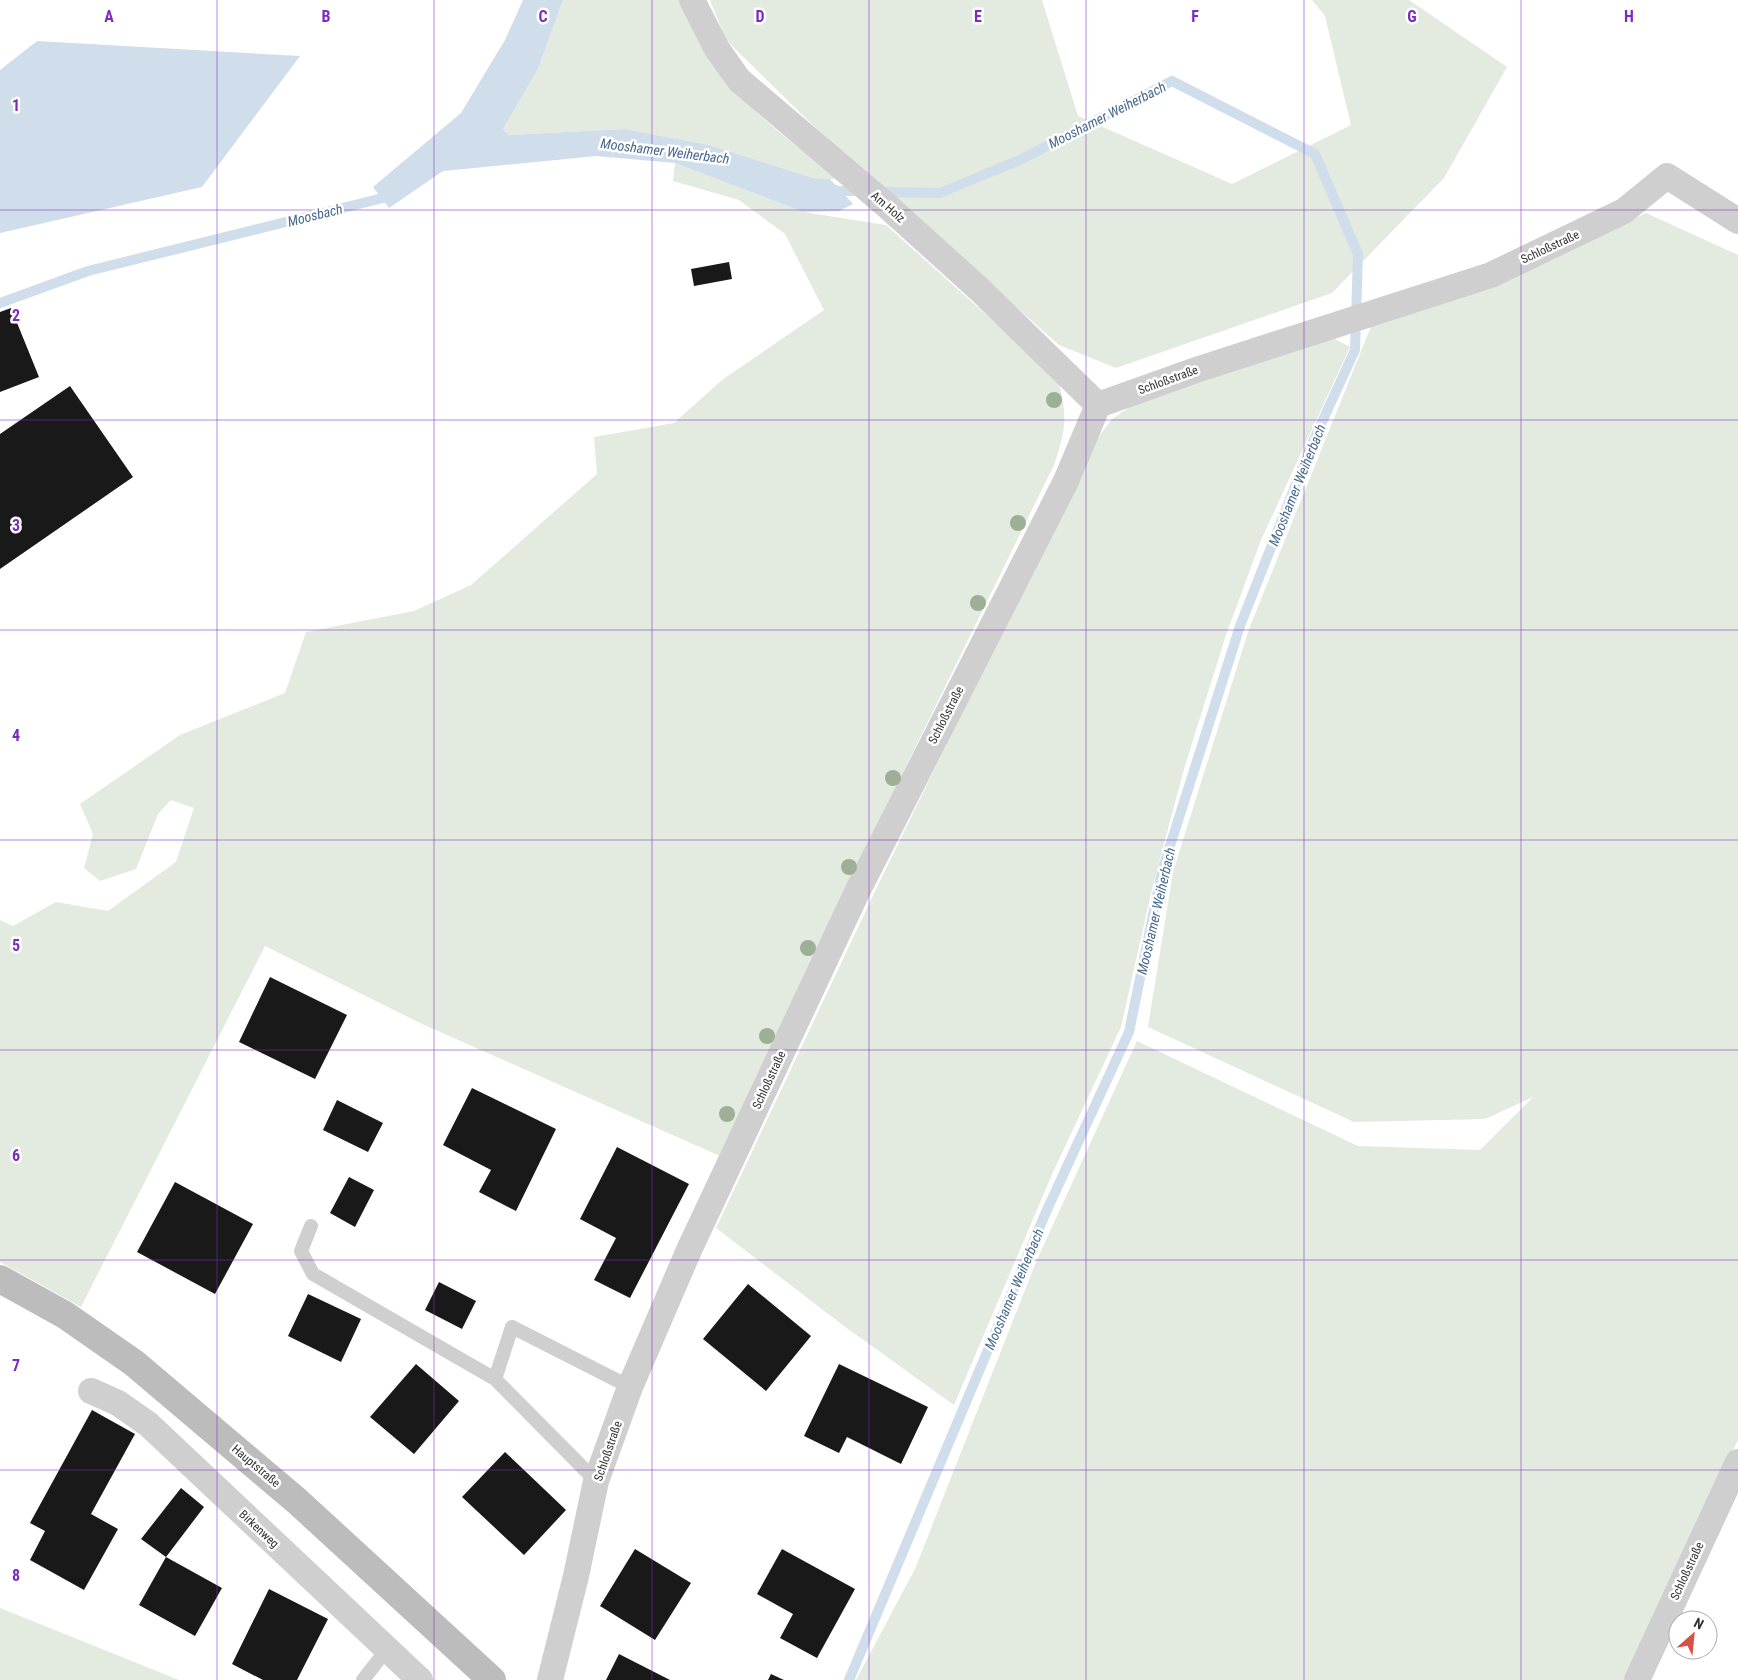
<svg xmlns="http://www.w3.org/2000/svg" width="1738" height="1680" font-family="'Roboto Condensed',sans-serif">
<rect width="100%" height="100%" fill="#fff"/>
<path fill="#e3eadf" d="M563,0h118c28,83 92,128 158,179h-22l-108,-34 -84,-16 -116,6 -6,-6 35,-60z
M710,0h332l36,116 154,68 119,-59 -26,-109 -13,-16h97l98,67 -63,111 -112,115 -216,75 -57,-23 -153,-135 -88,-80 -92,-90z
M675,163l128,49 83,13 172,154c10,39 8,49 -4,86l-148,301 -186,390 -298,-132 -157,-78 -184,361 -81,-45v-342l13,6 43,-24 52,9 68,-49 18,-54 -23,-8 -13,14 -22,55 -36,12 -16,-13 9,-34 -13,-30 100,-69 105,-42 21,-61 108,-21 57,-26 126,-111 -3,-37 80,-14 48,-43 102,-70 -39,-76 -46,-34 -66,-19z
M1646,213l92,42v1185l-16,31 -92,209h-774l59,-111 121,-307 101,-221 221,105 122,4 53,-53 -48,22 -131,3 -206,-95 25,-155 76,-243 123,-305 172,-60z
M1329,336l21,11 -89,193 -35,95 -42,134 -32,120 -31,138 -68,145 -99,233 -110,-79 -128,-98 162,-343 216,-442 18,-24 28,-19z
M0,1608l179,72h-179z"/>
<path fill="#d0ddeb" d="M523,0h40l-25,69 -35,60 6,6 116,-6 84,16 108,34h13l23,25 -14,7 -36,1 -128,-49 -79,-7 -153,15 -54,37 -16,-21 88,-74 44,-73z
M37,41l263,15 -98,131 -202,46v-163z"/>
<g fill="none" stroke-linecap="round" stroke-linejoin="round">
<path stroke="#d0ddeb" stroke-width="10" d="M829,188l10,3h22
M0,303l88,-32 303,-75 3,-2
M849,1680l197,-468 83,-180 33,-161 78,-245 71,-180 44,-96 3,-96 -43,-100 -143,-73 -150,78 -82,34 -62,-1"/>
</g>
<path fill="#191919" d="M729,262l3,17 -38,7 -3,-17z
M11,308l28,69 -39,15v-80z
M70,386l63,91 -133,92v-135z
M270,977l77,38 -32,64 -76,-37z
M472,1088l84,41 -40,82 -37,-19 12,-22 -48,-25z
M337,1100l46,23 -15,29 -45,-22z
M617,1147l72,37 -59,114 -36,-18 22,-42 -36,-19z
M349,1177l25,13 -19,37 -25,-14z
M175,1182l78,42 -38,70 -78,-42z
M439,1282l37,19 -14,28 -37,-19z
M748,1284l63,52 -45,55 -63,-52z
M308,1294l53,25 -20,43 -53,-26z
M416,1364l43,37 -45,53 -44,-37z
M839,1364l89,43 -27,57 -54,-27 -8,16 -35,-17z
M92,1410l43,24 -44,80 27,15 -34,61 -54,-30 15,-29 -15,-8z
M505,1452l61,58 -42,45 -62,-58z
M181,1488l23,19 -38,50 56,31 -27,48 -56,-31 27,-48 -25,-18z
M635,1549l56,34 -36,57 -55,-34z
M782,1549l73,40 -38,69 -37,-20 13,-24 -36,-20z
M269,1589l59,30 -31,61h-34l-31,-16z
M619,1654l51,26h-64z
M771,1674l13,6h-16z"/>
<g fill="none" stroke-linecap="round" stroke-linejoin="round">
<path stroke="#cfcfcf" stroke-width="14" d="M311,1226l-10,25 12,23 182,105
M596,1481l-101,-102 17,-52 118,60
M363,1680l24,-31"/>
<path stroke="#cfcfcf" stroke-width="26" d="M692,0l25,49 22,31 147,125 93,84 119,116
M91,1391l27,12 30,21 272,256
M550,1680l26,-104 20,-95 34,-94 59,-137 169,-360 208,-409 32,-76 101,-36 292,-94 133,-64 43,-35 71,45
M1637,1680l101,-218"/>
<path stroke="#bcbcbc" stroke-width="28" d="M0,1279l65,36 69,48 163,138 195,179"/>
</g>
<g fill="#9eae97">
<circle cx="1054" cy="400" r="8"/>
<circle cx="1018" cy="523" r="8"/>
<circle cx="978" cy="603" r="8"/>
<circle cx="893" cy="778" r="8"/>
<circle cx="849" cy="867" r="8"/>
<circle cx="808" cy="948" r="8"/>
<circle cx="767" cy="1036" r="8"/>
<circle cx="727" cy="1114" r="8"/>
</g>
<path fill="none" stroke="#7b2cbf" stroke-width="1" stroke-opacity="0.55" d="M217,0v1680M434,0v1680M652,0v1680M869,0v1680M1086,0v1680M1304,0v1680M1521,0v1680M0,210h1738M0,420h1738M0,630h1738M0,840h1738M0,1050h1738M0,1260h1738M0,1470h1738"/>
<g text-anchor="middle" stroke-width="5" stroke-linejoin="round" paint-order="stroke">
<g font-size="12" fill="#323232" stroke="#fff">
<text transform="translate(888 207) rotate(41)" y="4">Am Holz</text>
<text transform="translate(1550 247) rotate(-25)" y="4">Schloßstraße</text>
<text transform="translate(1168 380) rotate(-20)" y="4">Schloßstraße</text>
<text transform="translate(946 715) rotate(-63)" y="4">Schloßstraße</text>
<text transform="translate(769 1080) rotate(-65)" y="4">Schloßstraße</text>
<text transform="translate(608 1451) rotate(-71)" y="4">Schloßstraße</text>
<text transform="translate(256 1466) rotate(40)" y="4">Hauptstraße</text>
<text transform="translate(259 1529) rotate(43)" y="4">Birkenweg</text>
<text transform="translate(1687 1571) rotate(-65)" y="4">Schloßstraße</text>
</g>
<g font-size="14" font-style="italic" fill="#45688f" stroke="#fff">
<text transform="translate(1107 115) rotate(-27)" y="5">Mooshamer Weiherbach</text>
<text transform="translate(665 151) rotate(7)" y="5">Mooshamer Weiherbach</text>
<text transform="translate(315 215) rotate(-14)" y="5">Moosbach</text>
<text transform="translate(1297 485) rotate(-68)" y="5">Mooshamer Weiherbach</text>
<text transform="translate(1156 911) rotate(-77)" y="5">Mooshamer Weiherbach</text>
<text transform="translate(1014 1289) rotate(-67)" y="5">Mooshamer Weiherbach</text>
</g>
</g>
<g font-size="16" text-anchor="middle" font-weight="bold" fill="#7b2cbf" stroke="#fff" stroke-width="5" stroke-linejoin="round" paint-order="stroke">
<text x="109" y="22">A</text>
<text x="326" y="22">B</text>
<text x="543" y="22">C</text>
<text x="760" y="22">D</text>
<text x="978" y="22">E</text>
<text x="1195" y="22">F</text>
<text x="1412" y="22">G</text>
<text x="1629" y="22">H</text>
<text x="16" y="111">1</text>
<text x="16" y="321">2</text>
<text x="16" y="531">3</text>
<text x="16" y="741">4</text>
<text x="16" y="951">5</text>
<text x="16" y="1161">6</text>
<text x="16" y="1371">7</text>
<text x="16" y="1581">8</text>
</g>
<g transform="translate(1693 1635) rotate(27)"><circle r="24" fill="#ffffff" stroke="#adadad"/>
<path d="M0-4L9 19L0 12L-9 19Z" fill="#d95045"/>
<text y="-8" font-size="14" font-weight="bold" text-anchor="middle" fill="#323232">N</text>
</g>
</svg>
